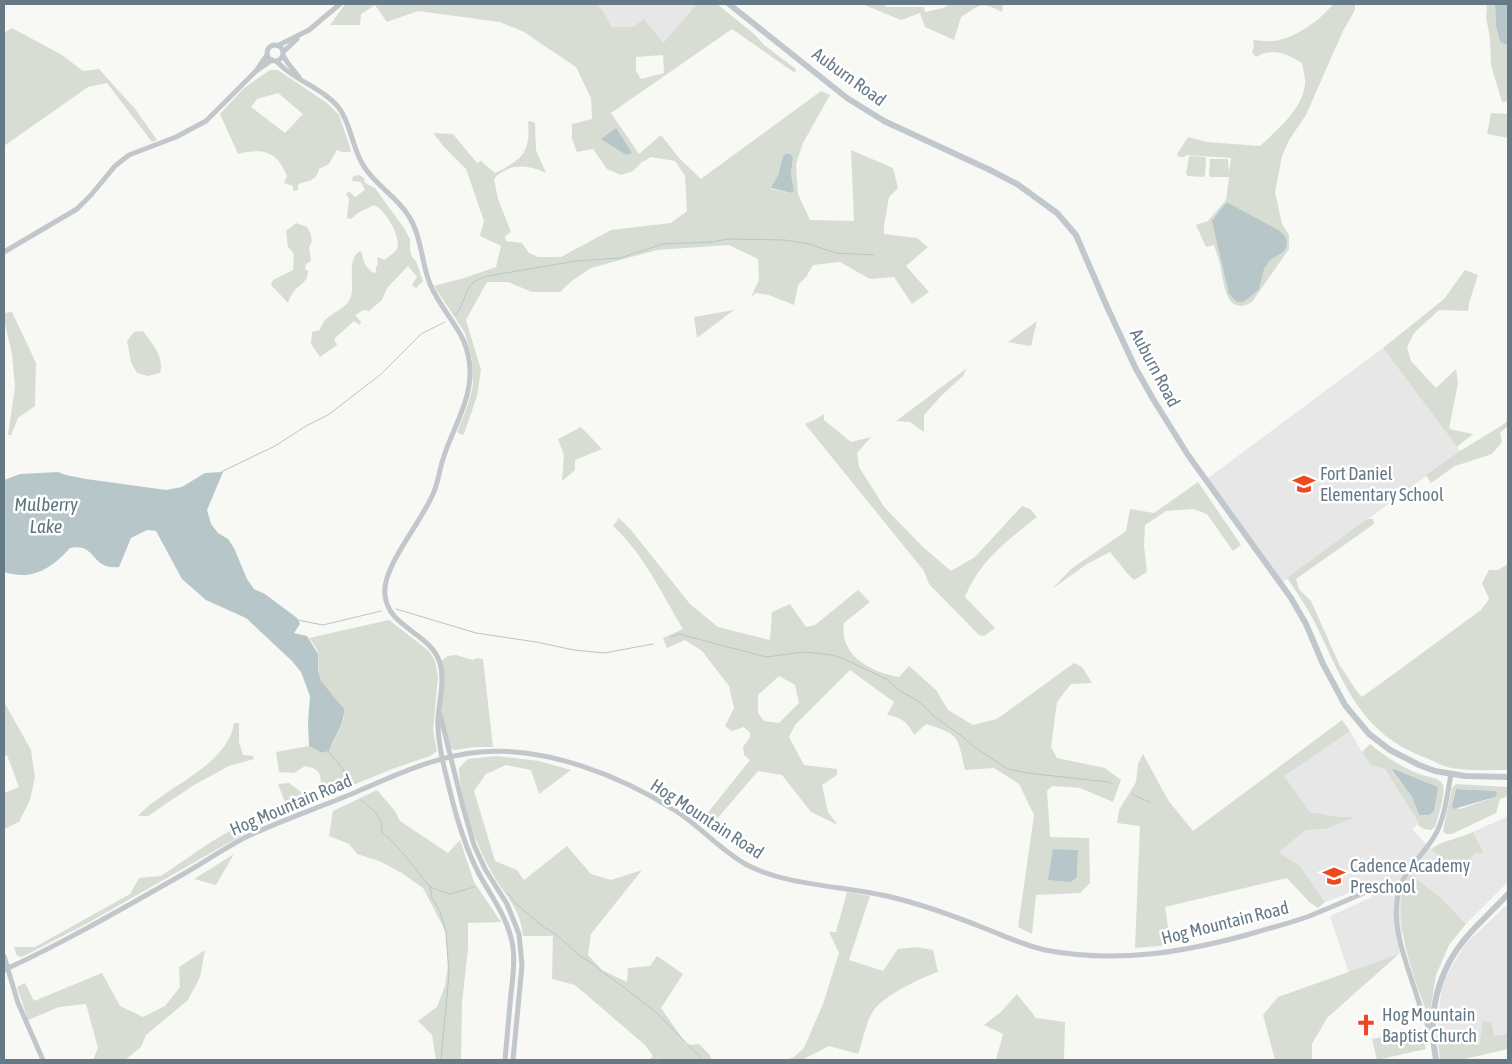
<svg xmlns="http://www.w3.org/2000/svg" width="1512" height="1064" font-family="'Asap Condensed',sans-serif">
<rect width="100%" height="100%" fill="#f8f8f5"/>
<path fill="#e6e7e6" d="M597,4h100l-34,39 -30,-16h-21l-9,-16z
M1383,348l77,103 -180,133 -76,-103z
M1350,731l12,21 23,17 27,41 7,13 -7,6 19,20 27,23 17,-18 9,-2 -11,-20 35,-16v66l-42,42 -25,-26 -31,-24 -8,16 -1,33 2,6 -4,25 -50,19 -19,-57 42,-19 -4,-11 -43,16 -25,-36 -21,-14 27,-22 20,-1 27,-12h-13l-30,-5 -27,-36z
M1508,904v130l-14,3 -11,-16 -4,24 -42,-8 1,-23 5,-33 23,-38z"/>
<path fill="#d8ddd4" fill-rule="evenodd" d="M345,4h106l1,1 5,-1h140l6,7 9,16h21l11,-8 19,24 34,-39h20l36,29 11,12 32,24 -1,4 -63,-44 -121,84 28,41 22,-19 18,23 22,21 120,-88 9,4 -27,48 -7,21 2,30 12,26 44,1 -3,-71 42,18 5,20 -9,9 -5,29v8l33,4 11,9 -22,19 23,26 -17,12 -18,-27 -24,2 -30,-17 -27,3 -7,12 -8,8 -4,20 -25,-10 -13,-2 -5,4 8,-17 -1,-21 -29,-14 -72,5 -66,18 -18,12 -13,12h-28l-24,-10h-21l-21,38 15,50 -4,26 -13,38 -2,1 -5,-3 11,-27 5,-20 -1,-26 -7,-26 -31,-47 30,-8 32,-11 5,-21 -21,-10 4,-15 -18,-52 -22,-22 -11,-14 20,1 24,29 4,-2 14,12c26,-13 36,-20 33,-51l2,-1 5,2 1,27 10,23c-18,-9 -38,-10 -52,6l4,20 13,33 -6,4 1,5 16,2 7,10 9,4h23l50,-27 60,-7 16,-12 -2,-35 -10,-15 -24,-4 -9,5 -9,9 -12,4 -14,-6 -14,-20 -16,3 -5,-13v-15l20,-5 -1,-21 -15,-31 -52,-35 -24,-10 -82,-11 -31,11 -12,-17 -14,9 -1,11h-30zM663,55l1,18 -23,6 -5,-8v-14zM790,154l3,3 -2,16 3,18 -3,2 -20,-4 7,-14 5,-19z
M862,4h19l7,3h36l1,5 18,-4 8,-4h52l-1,8c-22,-11 -22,-7 -41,5l-7,23 -29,-13 -5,-14 -19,7z
M1333,4h22v6l-12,21 -37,84 -17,25 -7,16 -7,36 7,32 7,11v14l-37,53c-27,16 -28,-21 -32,-38 -2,-7 -4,-13 -6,-19l-8,2 -10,-22 12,-4 18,-21 3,-23h-18l-2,-1 1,-17h18l1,13 2,-14 -45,-3 -1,2h-6l-2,-3 11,-17 19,5 53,4c18,-17 47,-40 45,-68 -1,-5 -2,-10 -3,-15 -16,-9 -28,-16 -46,-6l-4,-5 2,-6 -1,-6c6,0 14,2 20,1 21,-2 48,-21 60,-37z
M1487,4h8l1,22 4,16 8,4v55l-6,1 -11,-37 -1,-27 -4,-21z
M12,28l50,27 21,16 16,-2 37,41 21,30 -5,2 -45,-59 -19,4 -84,59v-113z
M270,70h8l49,33 12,12 11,32 1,5h-9l-5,-2 -8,14 -10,5c-2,12 -11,12 -21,15v6l-5,1v-5l-9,-3 3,-7c-10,-25 -24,-28 -49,-22l-18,-40 24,-26zM278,93l25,21 -18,19 -34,-26 6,-8z
M1491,113l17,1v24l-21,-4z
M1189,156l16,1 1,2 -1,16 -1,2 -16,-1 -2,-2z
M359,175l5,3 1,5 10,5 29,40 6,11v11l2,7 4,4 7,20 -7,7 -4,-3 5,-8 -9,-11 -21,22 -5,12 -13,11 -5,-1 -9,5 6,7 -1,3 -6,-4 -20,18 3,6 -17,12 -9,-13 1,-12 8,-2c5,-19 26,-17 31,-34 4,-13 -5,-37 9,-45l2,2c1,8 4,16 12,20l2,-1v-5l2,-3 -1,-4 1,-3 7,3c3,-4 9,-6 12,-11 5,-11 -12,-40 -23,-44l-16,8 -7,6 -4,-1 2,-19 -3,-5 3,-3 6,6 10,-7 -4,-8 -9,-1 1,-5z
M296,223l11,4c4,6 7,14 2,20l2,14 -5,3 -1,6h3c0,10 -4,12 -11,18 -4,3 -7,9 -9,15l-17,-18 2,-5 20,-10 1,-16 -6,-7 -2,-16z
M1465,270l13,5 -9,28 -1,8 -29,-1 -25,23 -7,14 4,14 25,27 20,-19 2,14 -9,46 24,5 -16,13 -74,-99 61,-49z
M734,310l-37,28 -3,-21z
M12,312l24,51 -1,43 -17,12 -7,17h-3l7,-48 -3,-33 -8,-34v-7z
M1037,321l-6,25 -23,-4z
M143,331c9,12 22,27 17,42l-12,3 -11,-3 -6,-11 -4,-21 7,-9z
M967,368l-4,8 -21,19 -18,20v17l-14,-10 -14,-1z
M824,414v6l27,22 20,-5 -14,16 2,14 26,41 38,39 28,24 24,-14 47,-51 8,3 7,8c-31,25 -56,42 -72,80l30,31 -11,8 -5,-1 -50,-51 -5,-13 -119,-147 11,-5z
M1508,420v6l-8,7 2,9 -10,12 -37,12 -24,17 -5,-8 34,-24 44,-27z
M581,427l21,22 -27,11v10l-13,11 2,-26 -6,-16z
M1198,482l43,63 -8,6 -26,-37 -14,-5 -27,2 -21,14 -1,21 3,26 -13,8 -7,-7 -17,-21 -23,12 -35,25 19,-20 55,-38 4,-22 24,4z
M619,518l12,12 59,74 28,23 52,13 2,-28 18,-8 16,23 9,-2 43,-35 12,12 -26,21c-5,33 27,49 55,54l10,-11 27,24 12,20 25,15 24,-6 77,-56 8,4 10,16 -21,1 -14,18 -6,45 6,11 48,10 16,12 -8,22 -33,-14 -28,-2 -5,5 3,46 39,1 1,45 -10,10 -44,2 -4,39 -14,-7 16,-112 -15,-31 -25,-16 -29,2c-8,-34 -4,-35 -39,-46l-12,11c-6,-13 -13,-18 -27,-20l7,-13 -44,-32 -55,55 -6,12 15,28 33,4v6l-15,10 6,27 10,13 -27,-13 -29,-37 -24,-4 -47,55 -9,-6 48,-60 -6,-5 -1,-8 7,-10v-4l-6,-6 -12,4 -7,-5 9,-18 -5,-22 -27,-35 -17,-11 -18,8 -4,-10 20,-9c-21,-35 -40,-76 -70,-103zM779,676l16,9 4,18 -20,20 -15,-2 -6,-8v-18zM1054,849l24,1 -1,27 -28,3z
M1367,519h6l1,5 -78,55 3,10 12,12 29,65c8,10 13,22 22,31l119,-87 8,-11 -7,-16 7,-13h9l10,-6v206c-18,0 -39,1 -57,-2 -9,-2 -17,-7 -25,-10 -66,-25 -81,-73 -109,-131 -8,-17 -19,-33 -30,-49z
M389,620l40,31 6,10 3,15 -5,55 4,20 -7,5 -38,13 -70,29 -3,-4c3,-16 4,-25 -14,-28l-11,7 -15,-1 -3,-20 33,-6 13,7 7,-2c3,-8 16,-29 15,-35 -2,-16 -16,-23 -23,-35 -4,-9 -2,-17 -3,-27 0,-5 -6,-12 -9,-16z
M456,655l17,5 4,-2 6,1 10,88h-18l-21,3 -5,-3 -8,-29v-57l7,-5z
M4,702l27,48 4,27 -5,23 -11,22 -15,7v-36l15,-6 -12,-32 -3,1z
M1342,720l8,11 -66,45 26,36 30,5h15l-29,12 -20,1 -27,22 21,14 25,36 -7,6 -9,-6 -22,-24 -122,29 6,38 -36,3 5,-122 -23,-3 2,-13 17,-28 2,-18 5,-10 25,46 25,31z
M234,723h5v19l4,13 10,1 1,3 -25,7 -35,19 -46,31h-10c26,-29 90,-50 96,-93z
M1370,744c14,12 32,23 49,30 8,3 21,3 24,11 3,9 -5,32 -8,42l-4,3 -7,-1 -6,-4 1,-2 -34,-54 -14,-4 -9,-13zM1394,769l44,18 -19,28 -7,-18 -20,-26z
M497,756l42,5 32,9 -32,24 -8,-24 -25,-5 -20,9 -12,17 21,70 22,9 7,10 43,-34 24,28 20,6 31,-10 -51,64 -3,21 14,15 25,12 1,-14 22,-2 7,-10 26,18 -22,34 26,37 12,-1 10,10 3,6h-52l-2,-2 -3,2h-6l4,-4 -8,-11 -70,-60 -23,-6 1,-43h-30c-3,-31 -19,-40 -32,-65 -16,-29 -31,-69 -32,-103l9,-9z
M289,783l12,9 3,13 -44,20 -174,99 -64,33 -5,-1 -3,-9h21l95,-53 9,-16 22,-2 50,-34 29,-17 46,-20 -8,-21z
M1456,784l52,3v9l-8,3 -4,14 -44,21h-6l-3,-3 9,-43zM1456,789l38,2 1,6 -35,12 -8,-3z
M377,790l18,21 5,10 48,32 12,-13 14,42 27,40 -33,1v26l-6,54 -1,57h-25l-4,-25 -14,-14 19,-14 8,-21 3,-22 -2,-32 -23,-44 -21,-15 -23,-12 -22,-7 -8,-10 -20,-8 4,-25z
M1473,832l11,21 -9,1 -17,19 -27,-24c12,-9 28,-10 42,-17z
M234,854l-18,31 -22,-6z
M1410,874l31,24 25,26 -17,21 -13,30 -7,43c-14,-38 -43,-107 -19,-144z
M847,892l23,4 -21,64 34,11 15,-22 19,-2 16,3 5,22c-17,6 -57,24 -66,41 -7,12 -9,28 -14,41l-29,-8 -27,14h-15l7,-3 10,-9 19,-44 16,-51 -10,-21h7z
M205,950l-5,27 -12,23 -42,35 -5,12 -16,13h-32l5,-12 -12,-44 -27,3 -31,13 -11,-33 8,-4 9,18 68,-28 18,33 23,11 22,-11 15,-19 -1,-20z
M1399,954l-72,64 -15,26v16h-37l-12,-45 15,-18z
M1017,994l19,24 29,4 -1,37 10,1h-78l7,-26 -19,-9 18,-14z
M1483,1021l8,1 3,14 14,-2v15l-48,11h-20l-3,-23 42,8z
M1422,1029l4,20 -49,11 -5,-21z"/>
<path fill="#b7c6c9" d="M1495,4h13v42l-8,-4 -4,-16z
M616,128l16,25 -6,2 -25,-16z
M786,154h4l3,3 -2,16 3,18 -3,2 -20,-5 7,-13 5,-19z
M1228,203l52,28 5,5 2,6 -1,6 -3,4 -13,8 -6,9 -5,20 -3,3 -13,10h-6l-8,-8 -17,-73 13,-17z
M58,472l8,3 20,4 80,11 16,-3 23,-14 18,-1 -16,38 4,14 7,9 10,6 6,9 13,31 7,10 11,5 32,24 3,6 -6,9 13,3 11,18v16l3,11 23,28c1,16 -10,27 -15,42l-7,2 -13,-7 -1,-24 2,-26 -9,-24 -9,-11 -46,-43 -40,-18 -24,-21 -26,-48 -9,-1 -16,8 -12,29c-29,3 -22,-25 -49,-19 -19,21 -38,33 -66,24v-92l16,-6z
M1394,769l44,18 -4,24 -5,4h-10l-7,-18 -20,-27z
M1456,789l39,2 2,2 -2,4 -41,12 -2,-3z
M1053,849l25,1 -1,27 -6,5 -23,-2z"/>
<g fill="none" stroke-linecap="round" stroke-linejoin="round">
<path stroke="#b7c6c9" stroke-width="1" d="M455,315c8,-8 9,-20 15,-29 4,-6 12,-8 18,-10l88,-15 44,-3 43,-14 49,-2 16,-3 57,1 24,4 27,9 38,2
M221,472l54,-26 31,-20 22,-11 52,-40 41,-41 24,-12
M396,609l80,24 60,9 38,8 30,3 49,-9
M297,620l26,5 58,-14
M671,637l8,-3 87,23 39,-5 27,3 10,3 44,21 14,12 17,9 17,16 29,21 14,12 31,20 19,4 81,9 5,2
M328,751l15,18 4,10
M1132,794l19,9
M361,800l15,13 5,9 1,11 6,4 14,15 28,35 2,11 8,13 6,22 3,41 -8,86
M430,887l20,7 24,-7
M508,893l8,11 29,24 12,7 23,21 13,8 8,7 24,17 32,25 46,47"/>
<path stroke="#c2c7cb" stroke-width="5" d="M267 53a8 8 0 1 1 16 0a8 8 0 1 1-16 0Z
M279,45l30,-15 31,-26
M283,52l14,-13
M283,55l4,7 12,15
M276,61c5,5 11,10 17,14 15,10 34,18 46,33 12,16 13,39 24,57 11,19 33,31 45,50 14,21 13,47 22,69 14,33 39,48 40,86 1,31 -17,58 -26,86 -4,11 -5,22 -9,33 -10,30 -54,77 -50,106 3,33 46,38 55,68 5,18 -1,38 -2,56 -1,13 2,27 4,39 9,38 18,79 36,114 13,25 31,46 35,76 2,14 0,30 -2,45 -2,22 -4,45 -6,67
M256,71l16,-11
M4,252l73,-43 14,-14 24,-29 14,-11 47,-18 30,-16 50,-50 11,-16
M440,714l23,93 11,38 11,24 22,35 12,30 3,31 -9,95
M4,956l14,47 25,57
M4,970c63,-29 123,-64 183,-98 19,-11 38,-24 57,-34 35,-17 74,-30 110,-45 41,-18 81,-37 126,-41 66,-6 141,24 196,59 25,16 45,40 71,54 40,21 99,21 144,32 33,8 66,20 98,33 18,7 37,16 56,20 72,14 143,2 212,-18 17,-5 33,-9 50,-15 23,-9 45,-19 68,-29l15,-2 10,3
M1433,1037c-8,-16 -14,-33 -19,-50 -11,-33 -27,-73 -11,-107 8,-16 22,-28 31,-43 11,-18 13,-42 17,-63"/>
<path stroke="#c0c8ce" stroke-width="6" d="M729,4l118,94 37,23 106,49 27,14 40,29 19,22 32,74 27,58 18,32 35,56 103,143 15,26 17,40 22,41 24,29 21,16 29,15 16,6 30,5 43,1
M1436,1060c-9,-48 1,-91 35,-128 12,-13 25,-25 37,-38"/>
</g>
<defs>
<g id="school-bare" transform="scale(1.725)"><path d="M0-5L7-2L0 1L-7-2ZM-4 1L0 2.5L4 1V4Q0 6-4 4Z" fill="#ec4921" stroke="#fff" stroke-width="2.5" paint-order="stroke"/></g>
<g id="church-bare" transform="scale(1.725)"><path d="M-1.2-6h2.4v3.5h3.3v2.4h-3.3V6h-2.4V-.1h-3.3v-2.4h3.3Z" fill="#ec4921" stroke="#fff" stroke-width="2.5" paint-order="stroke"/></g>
</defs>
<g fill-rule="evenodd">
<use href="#school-bare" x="1304" y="484"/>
<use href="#school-bare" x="1334" y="876"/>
<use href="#church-bare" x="1366" y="1025"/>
</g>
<g text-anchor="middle" stroke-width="5" stroke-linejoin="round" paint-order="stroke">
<g font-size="18" fill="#657987" stroke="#fff">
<text transform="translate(849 77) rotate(36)" y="6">Auburn Road</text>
<text transform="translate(1155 368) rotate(62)" y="6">Auburn Road</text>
<text transform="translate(291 805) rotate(-23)" y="6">Hog Mountain Road</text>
<text transform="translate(707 819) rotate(33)" y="6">Hog Mountain Road</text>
<text transform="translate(1225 923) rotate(-14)" y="6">Hog Mountain Road</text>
</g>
<g font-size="18" fill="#657987" stroke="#fff" text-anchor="start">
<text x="1320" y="480">Fort Daniel<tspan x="1320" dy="21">Elementary School</tspan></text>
<text x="1350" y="872">Cadence Academy<tspan x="1350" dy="21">Preschool</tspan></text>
<text x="1382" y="1021">Hog Mountain<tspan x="1382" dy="21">Baptist Church</tspan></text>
</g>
<g font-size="19" font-style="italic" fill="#5c757c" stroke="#fff">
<text x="46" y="511">Mulberry<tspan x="46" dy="22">Lake</tspan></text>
</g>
</g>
<rect width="1512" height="1064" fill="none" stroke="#657987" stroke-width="10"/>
</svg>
